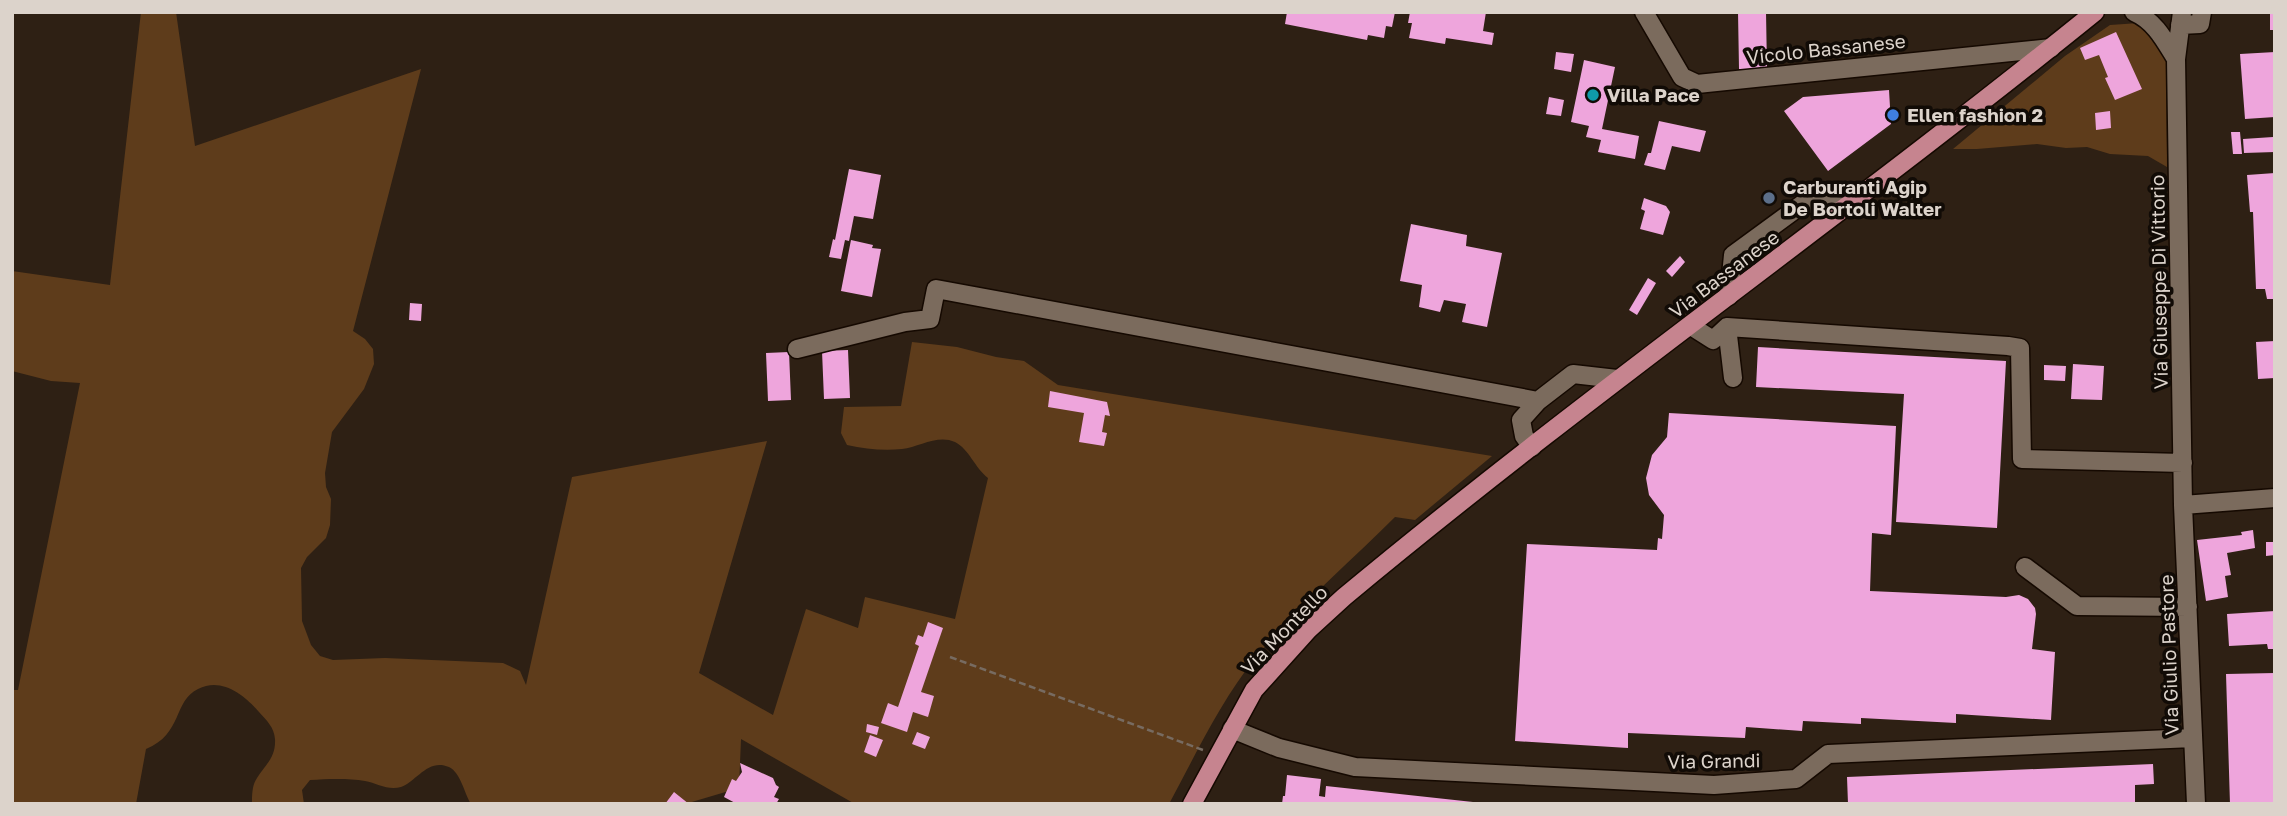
<svg xmlns="http://www.w3.org/2000/svg" width="2287" height="816" font-family="'Golos Text',sans-serif">
<rect width="100%" height="100%" fill="#2e2014"/>
<path fill="#5e3c1b" d="M141,12h35l19,134 226,-77 -68,262 12,8 8,10 1,15 -10,25 -32,43 -7,41 1,14 5,12 -1,26 -4,13 -19,19 -6,11 1,53 9,24 9,11 13,4 52,-2 118,5 17,8 6,14 46,-208 195,-36 -68,232 74,42 33,-106 52,19 7,-31 90,22 33,-141c-13,-10 -19,-29 -33,-36 -17,-8 -36,5 -53,7 -18,2 -37,0 -55,-4l-6,-12 3,-26 57,-1 11,-64 45,5 39,10 28,4 34,24 434,71 -77,64 -20,-3c-46,46 -97,89 -139,140 -36,45 -60,97 -87,147h-314l-114,-65 -2,49 -54,16h-214c-7,-11 -10,-31 -22,-37 -21,-9 -32,14 -48,20 -13,4 -24,-4 -36,-6 -17,-3 -38,-2 -55,-1l-8,10 2,14h-52c0,-9 0,-19 5,-26 9,-14 19,-21 18,-39 -1,-12 -8,-18 -16,-27 -15,-17 -37,-35 -61,-23 -25,12 -15,45 -52,60l-10,55h-124v-114h6l62,-307 -29,-2 -39,-10v-100l98,14z
M2139,23l27,30 1,114 -19,-11 -38,-2 -23,-7 -21,1 -29,-4 -60,5h-24l112,-93 45,-31z"/>
<path fill="#eea5dc" d="M1287,12h108l-3,15 -6,-1 -2,12 -16,-3 -1,5 -82,-16z
M1410,12h76l-3,19 11,2 -2,12 -46,-7 -1,6 -36,-6 3,-15h-4z
M1738,12h28l1,57h-28z
M2270,12h5v18h-5z
M2116,32l26,57 -27,11 -10,-22 3,-1 -9,-22 -14,5 -5,-12z
M1556,52l18,2 -3,18 -17,-3z
M2275,52v65l-30,2 -5,-65z
M1584,60l31,7 -13,62 37,7 -4,23 -37,-7 3,-12 -15,-3 3,-11 -18,-4z
M1889,90l2,34 -63,47 -44,-60 19,-14z
M1549,97l15,3 -3,16 -15,-2z
M2110,111l1,17 -15,2 -1,-17z
M1659,121l47,10 -6,21 -28,-6 -7,24 -21,-5 4,-12h3z
M2231,132h9l2,22h-9z
M2273,137l2,15 -31,1 -1,-14z
M849,169l32,6 -8,44 -19,-3 -5,25 -4,-1 -4,19 -12,-2 4,-18 2,1z
M2275,173v126h-8l-2,-10h-9l-3,-77h-3l-3,-37z
M1644,198l22,8 4,6 -7,23 -23,-6 5,-18 -4,-2z
M1411,224l56,11 -1,11 36,7 -15,74 -25,-5 4,-18 -22,-4 -4,12 -21,-5 3,-22 -22,-4z
M851,240l22,5 -1,3 9,1 -9,48 -31,-6z
M1680,256l5,6 -13,15 -6,-6z
M1648,278l8,5 -19,32 -8,-5z
M410,303l12,1 -1,17 -12,-1z
M2275,341v37l-17,1 -2,-37z
M1758,347l248,14 -9,167 -101,-6 8,-128 -148,-7z
M848,350l2,48 -26,1 -2,-48z
M789,352l2,48 -23,1 -2,-48z
M2073,364l31,2 -2,34 -31,-1z
M2044,365l22,1 -1,15 -21,-1z
M1050,391l57,11 3,14 -5,-1 -3,17 5,1 -3,13 -25,-4 5,-29 -36,-6z
M1669,413l227,13 -5,109 -19,-2 -2,58 136,6 13,-2 9,4 7,9 1,6 -4,35 23,3 -4,68 -95,-6v9l-95,-5v6l-58,-3 -1,10 -56,-4 -1,11 -117,-5v15l-113,-7 12,-197 130,6 1,-12 4,1 2,-24 -15,-20 -3,-17 6,-23 15,-18z
M2253,530l2,18 -28,5 4,22 -6,1 3,21 -22,4 -9,-61 45,-5 -1,-3z
M2266,542h9v13l-9,1z
M2275,611v38h-7l-1,-5 -38,2 -2,-32z
M928,622l15,6 -22,64 13,4 -6,21 -15,-5 -6,20 -26,-9 7,-20 10,4 21,-61 -4,-2 3,-9 5,2z
M2275,673v131h-45l-4,-130z
M867,724l12,3 -2,8 -11,-3z
M917,732l13,5 -5,12 -13,-5z
M870,735l13,5 -7,17 -12,-5z
M740,763l33,15 3,7 3,2 -5,10 5,2 -3,5h-39l-13,-7 8,-18 4,2 6,-9z
M2153,764l1,20 -19,1v19h-287l-1,-27z
M1287,775l34,4 -2,17 6,1 1,-11 147,16v2h-191l1,-8h2z
M674,792l15,12h-24z"/>
<g fill="none" stroke-linecap="round" stroke-linejoin="round">
<g stroke="#150901" stroke-width="21">
<path id="minor" d="M1644,12l38,65 15,7 354,-36
M2134,12c21,9 31,29 42,47
M2182,12l-6,47 7,446 13,299
M2180,25l20,-1 2,-12
M1729,296l4,-41 71,-52 43,4
M1691,326l22,14 14,-13
M797,349l108,-27 25,-3 6,-30 602,112 35,-27 44,5
M1733,378l-6,-51 281,19 12,2 2,111 161,4
M1532,447l-8,-11 -3,-16 17,-19
M2183,505l92,-7
M2025,567l52,39 111,1
M1232,729l47,19 76,19 359,18 82,-6 32,-25 365,-16"/>
</g>
<g stroke="#150901" stroke-width="21">
<path id="major" d="M1192,804l62,-114 55,-61 35,-32c244,-203 504,-385 751,-585"/>
</g>
<path stroke="#776b61" stroke-width="2.5" stroke-dasharray="7 3.5" stroke-linecap="butt" d="M950,657l253,93"/>
<use href="#minor" stroke="#7b6b5d" stroke-width="18"/>
<use href="#major" stroke="#c6848f" stroke-width="18"/>
</g>
<circle fill="#0f9aa8" stroke="#110b06" stroke-width="2.5" cx="1593" cy="95" r="7"/>
<circle fill="#3f7fe0" stroke="#110b06" stroke-width="2.5" cx="1893" cy="115" r="7"/>
<circle fill="#5c6f8a" stroke="#110b06" stroke-width="2.5" cx="1769" cy="198" r="7"/>
<g text-anchor="middle" stroke-width="7" stroke-linejoin="round" paint-order="stroke">
<g font-size="19" fill="#dcd3cb" stroke="#110b06">
<text transform="translate(1826 49) rotate(-6)" y="7">Vicolo Bassanese</text>
<text transform="translate(1724 274) rotate(-37)" y="7">Via Bassanese</text>
<text transform="translate(2159 282) rotate(-91)" y="7">Via Giuseppe Di Vittorio</text>
<text transform="translate(1284 630) rotate(-46)" y="7">Via Montello</text>
<text transform="translate(2169 655) rotate(-92)" y="7">Via Giulio Pastore</text>
<text transform="translate(1714 761) rotate(-1)" y="7">Via Grandi</text>
</g>
<g font-size="19" font-weight="bold" fill="#dcd3cb" stroke="#110b06" text-anchor="start">
<text x="1607" y="102">Villa Pace</text>
<text x="1907" y="122">Ellen fashion 2</text>
<text x="1783" y="194">Carburanti Agip<tspan x="1783" dy="22">De Bortoli Walter</tspan></text>
</g>
</g>
<rect width="2287" height="816" fill="none" stroke="#dcd3cb" stroke-width="28"/>
</svg>
